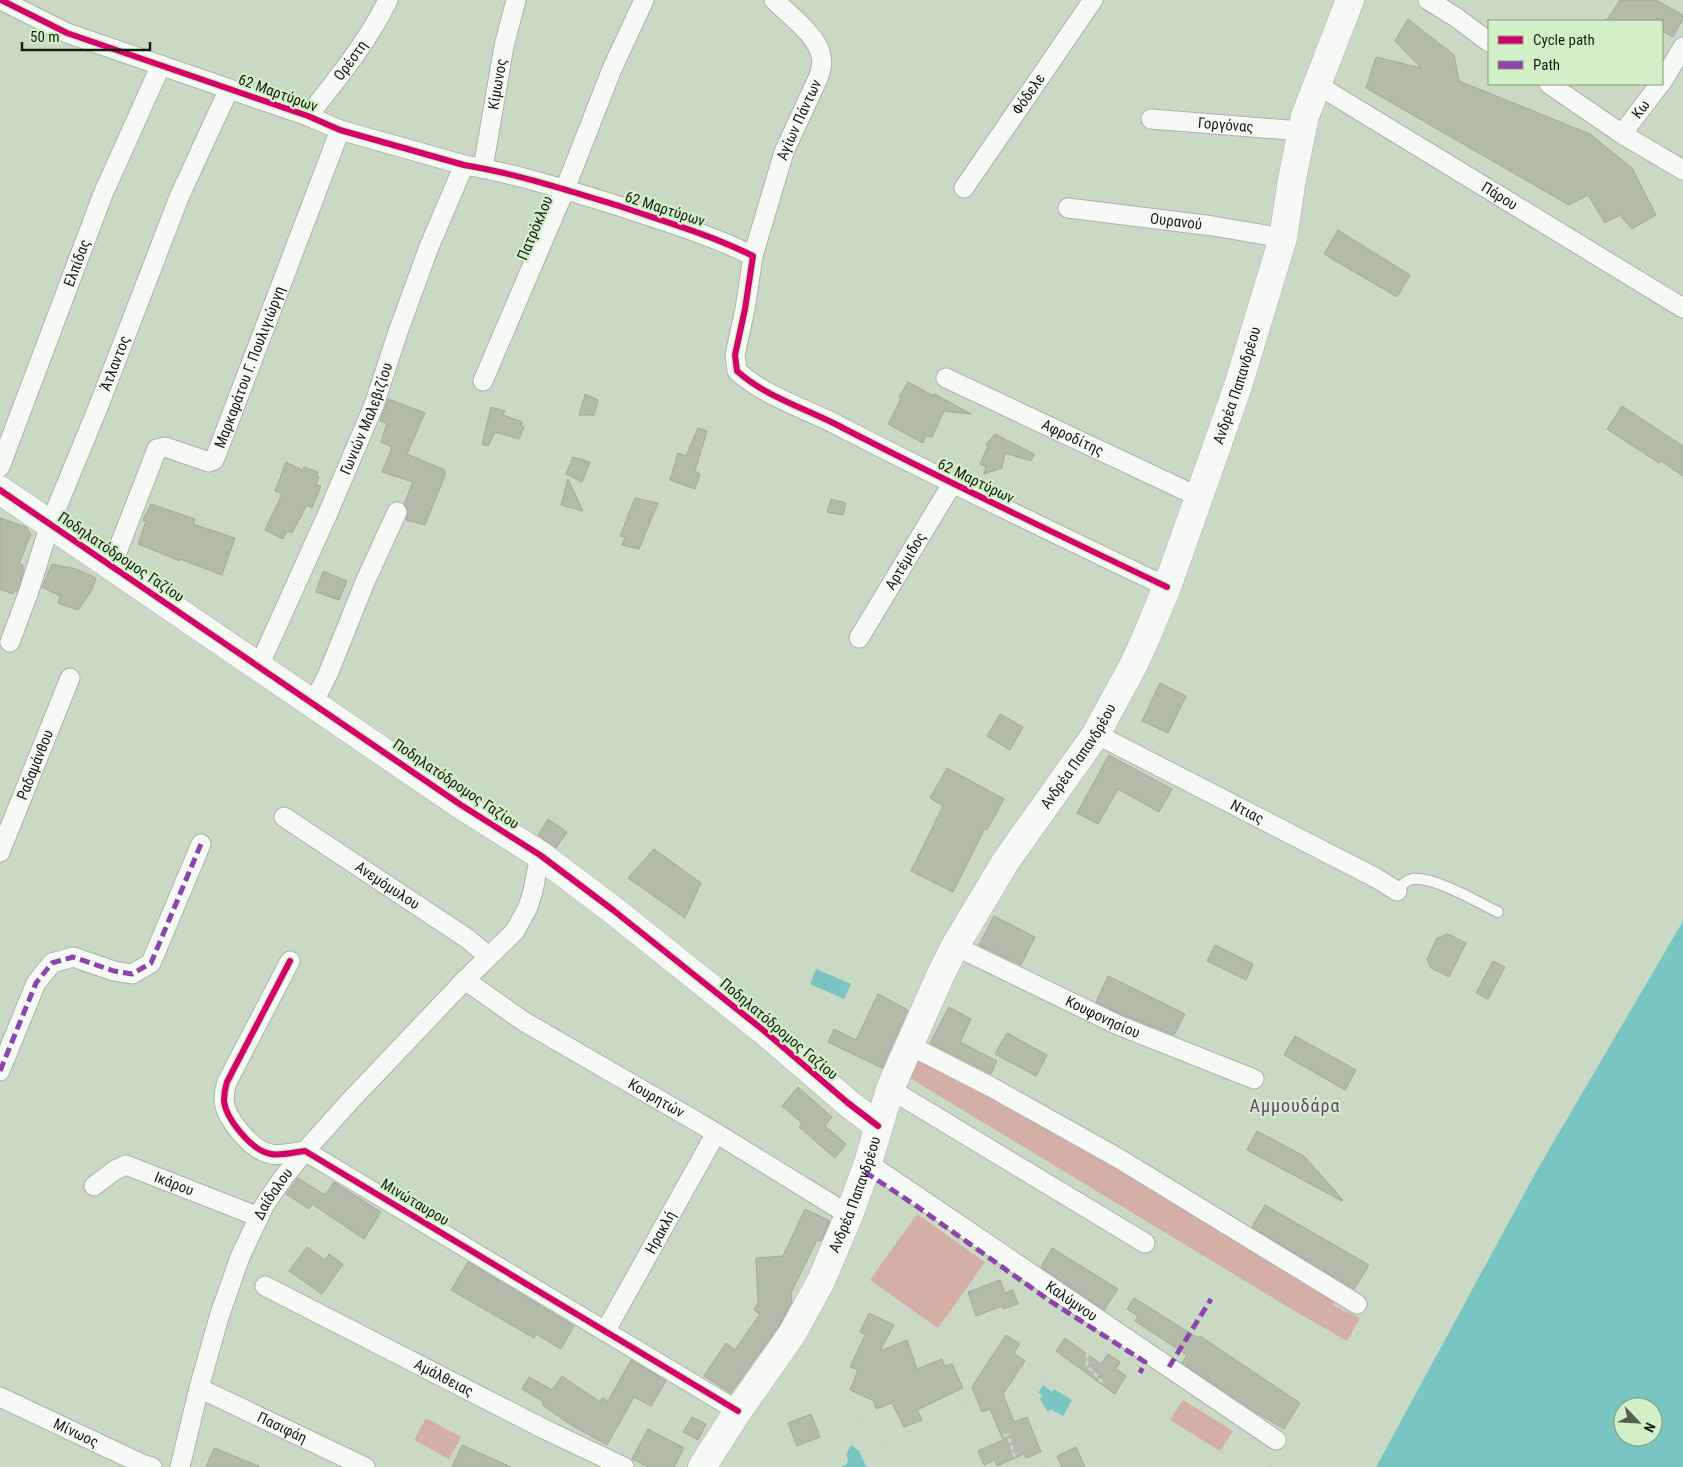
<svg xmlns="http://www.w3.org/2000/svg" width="1683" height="1467" font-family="'Roboto Condensed',sans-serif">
<rect width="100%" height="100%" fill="#c9d9c4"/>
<path fill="#d5aea6" d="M914,1052l117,64 303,181v9l26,12 -13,23 -54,-31 -388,-235z
M917,1214l68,48 -47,66 -68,-48z
M1183,1400l50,31 -13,20 -50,-31z
M426,1418l35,19 -12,22 -35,-19z"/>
<path fill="#78c6c2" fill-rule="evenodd" d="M1683,921v546h-307l160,-295zM1623,1407h30v30h-30z
M816,969l35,15 -7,15 -34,-15z
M1043,1385l9,7 2,-3 18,11 -9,16 -13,-7 -2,3 -8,-13 2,-4 -4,-2z
M851,1445l8,6 7,15 2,1h-27l6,-3 1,-6 -2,-3z"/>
<path fill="#b2bba9" stroke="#a1aa99" d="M1620,0h36l27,15v4l-10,18 -11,-6v-10h-56z
M1408,19l46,36 5,26 131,53 42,34 24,47 -24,14 -12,-14 -15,8 -17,-28 -19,10 -203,-117 10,-31 45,11 -26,-27z
M1338,230l72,45 -13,22 -73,-43z
M908,382l26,14 1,-2 36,20 -27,-3 -12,26 -6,-1 -3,7 -35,-19 13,-25 -2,-2z
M585,394l13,6 -4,15h-15z
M388,399l37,14 -18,41 38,16 -1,3h2l-21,52 -19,-5 2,-9 -4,-7 9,-22 -31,-10 10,-25 -11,-5 6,-19 -7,-2z
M1622,406l61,40v30l-22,-15 -2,2 -52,-34z
M491,407l14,4 -2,4 19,7 -1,4 3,1 -5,12 -24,-7 -7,14 -6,-2z
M698,428l9,3 -12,40 5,3 -5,15 -25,-9 8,-27 8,3z
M995,434l39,20 -3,7 -26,-8 -3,15 -18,6 2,-7 -6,-3 8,-18 -2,-1z
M573,457l17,5 -8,20 -16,-8z
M286,462l16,8 2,-3 14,5 -1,4 2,1 -3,8 5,1 -9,22 -5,-3 -15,28 -5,-2 -4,8 -18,-9 17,-36 -7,-3z
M568,479l15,32 -22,-6z
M635,498l23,5 -19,46 -17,-4 3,-8 -5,-1z
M831,499l15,4 -3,12 -16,-3z
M151,504l44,15 -2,5 42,14 -13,37 -42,-16v2l-42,-17 8,-23 -3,-1z
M0,518l26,9 5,7 -12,30 4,1v7l-6,19 -2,-1 -2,4 -13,-5z
M52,564l24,5 20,9 -4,12 -14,20 -20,-7 2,-7 -18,-9z
M323,571l24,10 -8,19 -23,-8z
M1160,683l26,13 -18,37 -26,-12z
M1000,714l23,13 -13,23 -23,-14z
M1109,755l63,34 -13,23 -41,-23 -20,35 -21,-11z
M947,768l57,31 -17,31 -2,-2 -32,64 -42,-21 32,-65 -13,-8z
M548,819l19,13 -11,16 -18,-13z
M654,849l47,34 -16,35 -57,-40z
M994,916l41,21 -14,28 -42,-20z
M1448,934l18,9 -17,34 -18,-9 -4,-9 10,-21z
M1215,945l38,19 -7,16 -39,-19z
M1493,961l12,6 -17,32 -12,-6z
M1108,976l77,38 -11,21 -51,-20 -27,-13z
M878,994l30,16 -26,58 -54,-26 6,-13 22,11z
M949,1007l22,12 -11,23 37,19 -6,13 -61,-31z
M1007,1033l40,22 -11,21 -41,-22z
M1295,1036l61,34 -11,20 -61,-35z
M798,1087l34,30 -7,9 21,18 -11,14 -36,-31 3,-4 -20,-17z
M1257,1131l47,25 39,44 -1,1 -95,-51z
M298,1178l27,17 9,-13 47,30 -17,27 -52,-35 -3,5 -23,-15z
M1265,1205l104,60 -15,24 -102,-62z
M805,1209l25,12 -9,20 -4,-1 -26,53 1,9 -13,24 -48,67 -27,-17 22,-33 9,7 25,-36 -6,-4 4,-7 -2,-45 27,-2z
M307,1247l18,13 4,-6 14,10 -21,30 -33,-23z
M1052,1248l66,41 -14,21 -63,-43z
M468,1262l106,64 -13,23 -25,-15 -2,4 -83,-48z
M1000,1280l5,13 8,-3 5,14 -15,5 -1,-3 -26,10 -8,-24z
M1134,1298l64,40 2,-2 100,67 -16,26 -32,-19 -70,-47 5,-8 -52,-34 3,-5 -11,-7z
M869,1313l25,12 -14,26 27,-11 10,29 25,-10 3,7 7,-2 11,24 -46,22 5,10 -18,7 -12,-24 -16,6 -2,-8 -24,-11 8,-20 -8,-3 15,-32 -5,-3z
M1006,1335l14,9 -6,9 11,8 -22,33 11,28 13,-5 14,35 -15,6 -2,-4 -27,12 -2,-6 -11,5 -6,-14 25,-11 -13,-31 -8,3 -10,-25z
M1065,1338l36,26 7,-10 12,8 -4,7 10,7 -11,18 -59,-43z
M631,1360l35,21 -15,25 -17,-9 -27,48 -36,-20 -29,-20 2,-3 -22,-13 7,-12 23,13 10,-14 38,26 2,-4 6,3z
M811,1414l9,23 -23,9 -9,-23z
M692,1417l14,7 -8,16 -15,-8z
M648,1429l36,19 -10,19h-26l-16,-8z
M462,1445l49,22h-59z
M1076,1447l9,20h-23l-5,-11z
M214,1448l45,18v1h-53z"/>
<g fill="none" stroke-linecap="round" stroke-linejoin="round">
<g stroke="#a9b5a5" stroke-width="12">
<path id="lane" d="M1397,891c4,-6 8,-10 15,-12 22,-3 65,23 86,33"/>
</g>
<g stroke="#a9b5a5" stroke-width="21">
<g id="street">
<path d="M1,0l66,33 241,83 32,14 124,35c54,9 106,26 158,42 44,15 89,28 131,49l-8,53 -10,46 2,16c30,27 71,38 106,57 107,55 215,107 324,159"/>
<path d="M1428,0l29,18 32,24"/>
<path d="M1662,82l21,-35"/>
<path id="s1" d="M1316,84l367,224"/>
<path d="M1549,84l73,50 61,36"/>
<path id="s2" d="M308,116c29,-37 59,-73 80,-116"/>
<path id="s3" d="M1151,119l150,12"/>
<path id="s4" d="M1622,134l38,-50"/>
<path id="s5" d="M483,168l21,-122 12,-46"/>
<path id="s6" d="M964,188l129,-188"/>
<path id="s7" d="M1068,208l145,18 70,12"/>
<path id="s8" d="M753,256l31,-104 35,-76c2,-6 4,-13 2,-20 -3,-20 -33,-42 -47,-56"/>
<path id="s9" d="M946,378l253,119"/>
<path d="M483,381l82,-192 47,-120 32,-69"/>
<path id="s10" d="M0,467l103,-273 58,-129"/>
<path id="s11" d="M112,565l45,-116 8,-2 44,15 5,-2 3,-7 123,-323"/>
<path id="s12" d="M859,638l93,-154"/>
<path id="s13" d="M10,642l19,-51 21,-67 47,-114 83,-215 49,-106"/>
<path id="s14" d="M259,666l69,-153 46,-108 24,-73 31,-85 35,-82"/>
<path d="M313,703l15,-29 37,-92 32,-70"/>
<path id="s15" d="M1096,734l280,144 21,13"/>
<path id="s16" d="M284,817l184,122 20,17"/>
<path id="s17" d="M0,852l70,-174"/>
<path id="s18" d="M955,946l163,79 136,54"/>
<path d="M290,961l-63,121c-2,6 -3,12 -3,19 2,18 28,50 47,53 8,2 25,-2 34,-3l433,260"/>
<path id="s19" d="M465,980l58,41 183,106 143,88"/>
<path d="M909,1045l84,43 125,70 239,146"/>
<path d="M0,1071l36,-88 16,-20 21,-6 41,14 18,3 19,-11 50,-119"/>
<path d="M890,1089l255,154"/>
<path id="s20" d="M868,1163l408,277"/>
<path id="s21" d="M94,1186l21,-16 11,-5 133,52"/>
<path id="s22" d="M265,1286l279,143 80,38"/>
<path id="s23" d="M606,1330l110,-197"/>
<path id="s24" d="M199,1388l166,79"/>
<path id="s25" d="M0,1397l142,67 10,3"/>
<path id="s26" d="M180,1467l19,-79 20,-71 21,-60 25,-53 18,-26 22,-27 45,-50 115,-121 50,-49 13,-24 5,-16 7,-36"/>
</g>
</g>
<g stroke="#a9b5a5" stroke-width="29">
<g id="secondary">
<path d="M0,490l461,315 79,50 73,55 150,120 85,73 30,23"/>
<path id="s27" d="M702,1467l36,-56 54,-77 29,-53 28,-66 19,-52 22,-74 51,-115 14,-28 51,-85 90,-127 38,-70 13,-29 20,-48 32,-90 39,-111 45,-148 9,-59 13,-63 45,-116"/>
</g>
</g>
<path stroke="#cdd2cc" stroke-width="3" stroke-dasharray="5 2.5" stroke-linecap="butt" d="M904,1308l71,54
M830,1314l-1,1 14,6
M1056,1314c23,18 33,19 31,51l17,19
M937,1333l51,-70
M1023,1335l25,-31
M966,1402l4,-15v-20l31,-42 22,10 20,45
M836,1404l26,17
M1064,1418l11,-18 -32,-20 -9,14 13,19h3l13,7 1,-2 74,49
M983,1432l9,6 16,-3 9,29 26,1 2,2
M884,1442l47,25
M822,1467l22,-42 19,-3 20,20 46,-17 37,-23 17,30 -20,10 -34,-17
M1270,1467l3,-12"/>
<use href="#lane" stroke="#f7f9f6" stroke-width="10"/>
<use href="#street" stroke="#f7f9f6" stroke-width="19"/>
<use href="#secondary" stroke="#f7f9f6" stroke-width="28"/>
<path stroke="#8e44ad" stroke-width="5" stroke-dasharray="10 5" stroke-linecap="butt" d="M0,1071l36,-88 16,-20 21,-6 41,14 18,3 19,-11 50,-119
M865,1172l50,33 135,96 95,61 -5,11
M1169,1367l42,-68"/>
<g stroke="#d2efc8" stroke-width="9">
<path id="cycleway" d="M1,0l66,33 241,83 32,14 124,35c54,9 106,26 158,42 44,15 89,28 131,49l-8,53 -10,46 2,16c30,27 71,38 106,57 107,55 215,107 324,159
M0,490l461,315 79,50 73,55 150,120 85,73 30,23
M290,961l-63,121c-2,6 -3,12 -3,19 2,18 28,50 47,53 8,2 25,-2 34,-3l433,260"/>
</g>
<use href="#cycleway" stroke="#d6006c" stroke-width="6"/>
</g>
<g text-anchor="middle" stroke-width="4.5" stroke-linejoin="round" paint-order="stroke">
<g font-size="15" fill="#151f11" stroke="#d2efc8">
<text dy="5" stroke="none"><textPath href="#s2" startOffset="70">Ορέστη</textPath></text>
<text dy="5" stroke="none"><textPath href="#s5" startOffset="85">Κίμωνος</textPath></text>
<text transform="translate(278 93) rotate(20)" y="5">62 Μαρτύρων</text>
<text dy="5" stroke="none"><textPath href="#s6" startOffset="114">Φόδελε</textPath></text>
<text dy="5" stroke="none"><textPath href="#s4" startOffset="31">Κω</textPath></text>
<text dy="5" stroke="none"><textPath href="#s8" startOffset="144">Αγίων Πάντων</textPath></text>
<text dy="5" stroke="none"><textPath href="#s3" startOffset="75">Γοργόνας</textPath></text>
<text dy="5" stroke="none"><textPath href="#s1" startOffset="215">Πάρου</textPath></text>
<text transform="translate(665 209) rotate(18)" y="5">62 Μαρτύρων</text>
<text dy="5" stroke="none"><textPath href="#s7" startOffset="109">Ουρανού</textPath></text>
<text transform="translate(535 228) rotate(-67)" y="5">Πατρόκλου</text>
<text dy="5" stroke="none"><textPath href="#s10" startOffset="218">Ελπίδας</textPath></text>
<text dy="5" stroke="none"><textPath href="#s13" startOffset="298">Άτλαντος</textPath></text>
<text dy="5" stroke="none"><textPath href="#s11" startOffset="284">Μαρκαράτου Γ. Πουλιγιώργη</textPath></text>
<text dy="5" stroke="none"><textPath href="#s27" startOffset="1214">Ανδρέα Παπανδρέου</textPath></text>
<text dy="5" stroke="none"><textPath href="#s14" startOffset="270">Γωνιών Μαλεβιζίου</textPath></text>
<text dy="5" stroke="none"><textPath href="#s9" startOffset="140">Αφροδίτης</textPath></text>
<text transform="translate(976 481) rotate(26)" y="5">62 Μαρτύρων</text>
<text transform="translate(121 557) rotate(34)" y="5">Ποδηλατόδρομος Γαζίου</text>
<text dy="5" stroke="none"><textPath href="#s12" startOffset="90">Αρτέμιδος</textPath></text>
<text dy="5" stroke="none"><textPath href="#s27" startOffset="809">Ανδρέα Παπανδρέου</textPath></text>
<text dy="5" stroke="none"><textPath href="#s17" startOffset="94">Ραδαμάνθου</textPath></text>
<text transform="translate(456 784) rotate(34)" y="5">Ποδηλατόδρομος Γαζίου</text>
<text dy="5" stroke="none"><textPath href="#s15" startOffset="170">Ντιας</textPath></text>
<text dy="5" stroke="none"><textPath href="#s16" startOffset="124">Ανεμόμυλου</textPath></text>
<text dy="5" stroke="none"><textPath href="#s18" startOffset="164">Κουφονησίου</textPath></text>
<text transform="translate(779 1029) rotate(40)" y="5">Ποδηλατόδρομος Γαζίου</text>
<text dy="5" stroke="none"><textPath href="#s19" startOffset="225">Κουρητών</textPath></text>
<text dy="5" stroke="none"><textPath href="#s21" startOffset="90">Ικάρου</textPath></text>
<text dy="5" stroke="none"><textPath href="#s26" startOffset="290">Δαίδαλου</textPath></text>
<text dy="5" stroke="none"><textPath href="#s27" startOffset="314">Ανδρέα Παπανδρέου</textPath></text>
<text transform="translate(415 1202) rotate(31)" y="5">Μινώταυρου</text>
<text dy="5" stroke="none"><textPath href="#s23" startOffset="112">Ηρακλή</textPath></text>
<text dy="5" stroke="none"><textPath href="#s20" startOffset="246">Καλύμνου</textPath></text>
<text dy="5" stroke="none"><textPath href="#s22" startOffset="201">Αμάλθειας</textPath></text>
<text dy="5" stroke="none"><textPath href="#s24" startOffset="92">Πασιφάη</textPath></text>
<text dy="5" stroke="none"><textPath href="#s25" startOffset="84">Μίνωος</textPath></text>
</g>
<g font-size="18" letter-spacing="1" fill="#6c4179" stroke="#d2efc8">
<text x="1295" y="1112">Αμμουδάρα</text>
</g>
</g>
<rect x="1488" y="20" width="175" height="65" fill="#d2efc8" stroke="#869c7f"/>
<rect x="1498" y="36" width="25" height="8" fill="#d6006c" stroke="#869c7f"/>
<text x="1533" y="45" font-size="15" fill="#151f11">Cycle path</text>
<rect x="1498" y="61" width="25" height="8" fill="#8e44ad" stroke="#869c7f"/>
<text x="1533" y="70" font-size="15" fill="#151f11">Path</text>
<g transform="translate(1638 1422) rotate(115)"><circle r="24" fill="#d2efc8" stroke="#869c7f"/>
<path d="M0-4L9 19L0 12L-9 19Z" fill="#546050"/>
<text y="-8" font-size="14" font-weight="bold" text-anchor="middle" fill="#151f11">N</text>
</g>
<path d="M22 42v8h128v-8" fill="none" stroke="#151f11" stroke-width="2.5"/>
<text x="30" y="42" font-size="15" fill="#151f11" stroke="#d2efc8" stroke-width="4" paint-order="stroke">50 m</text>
</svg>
